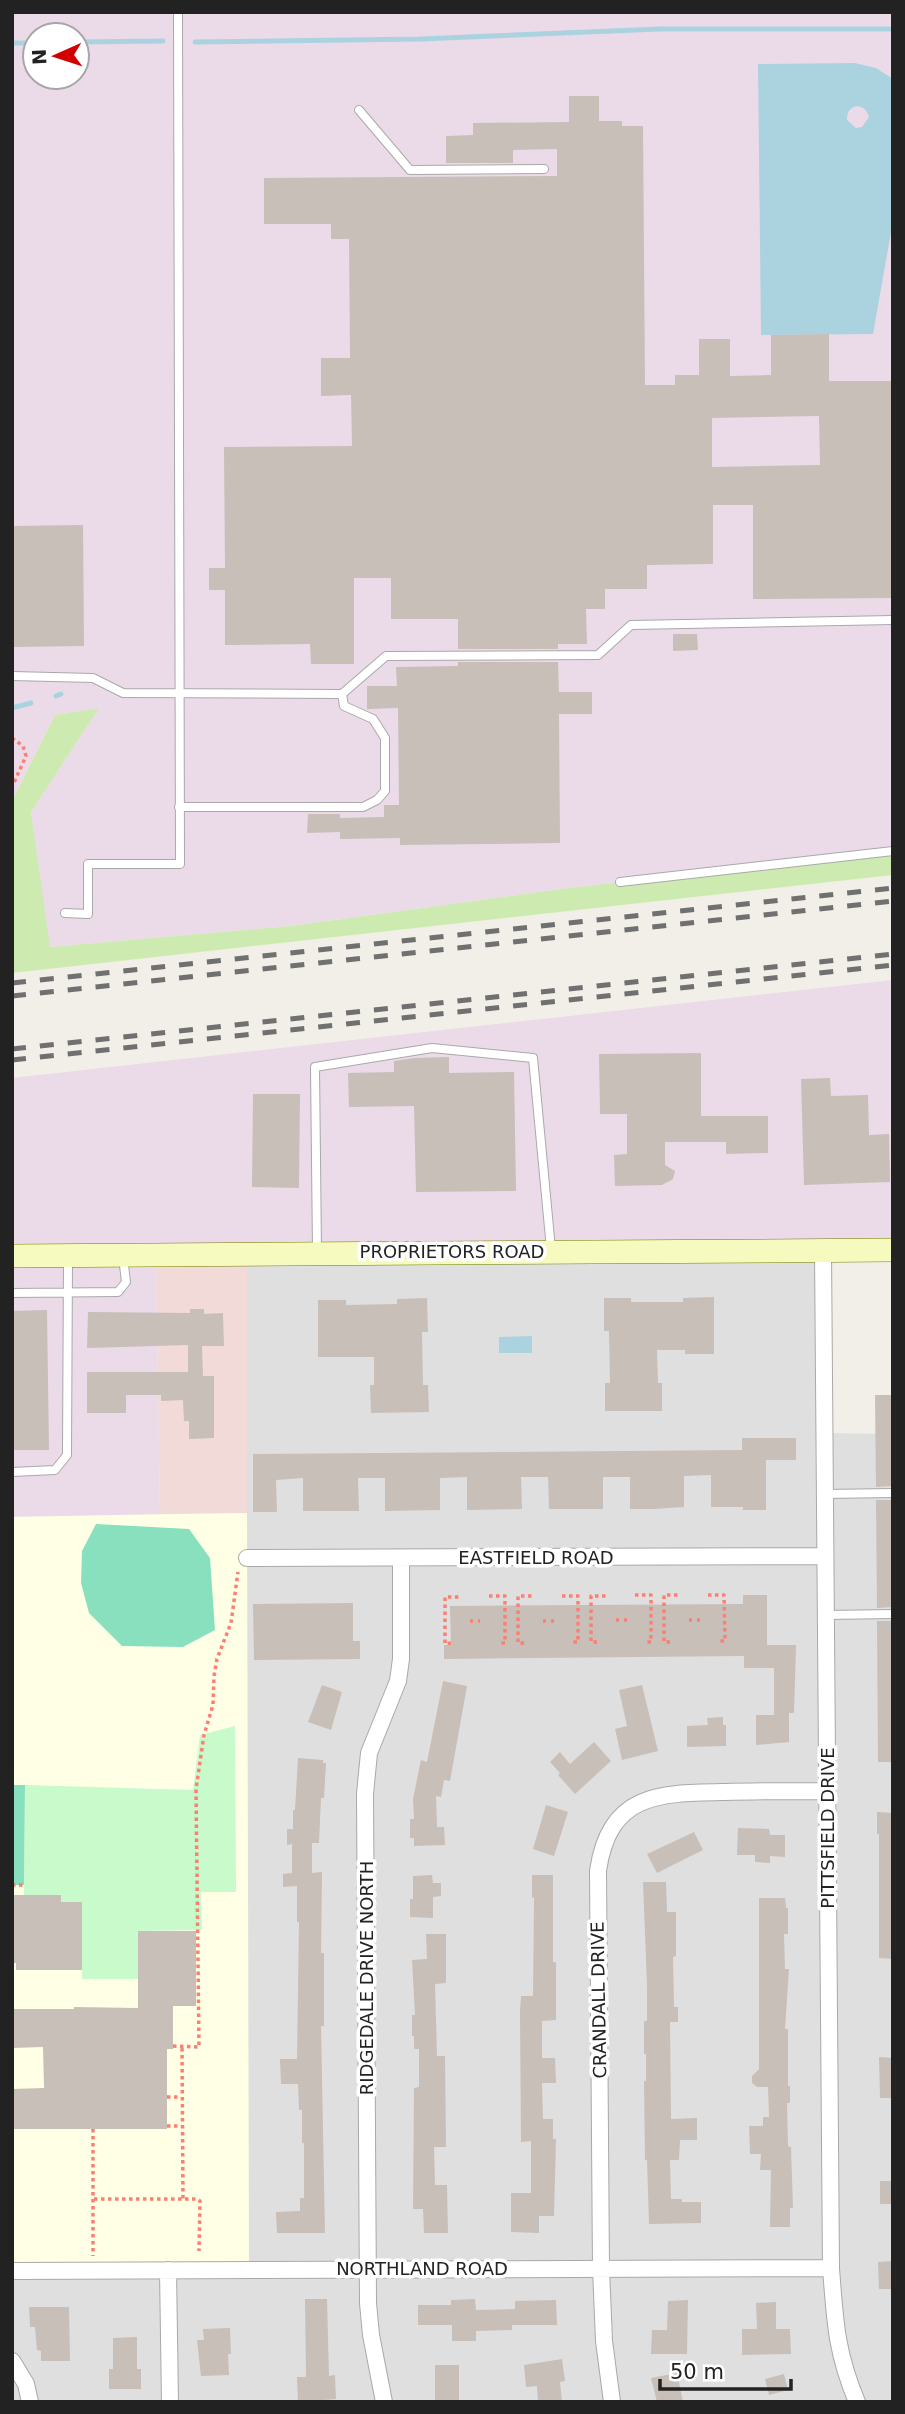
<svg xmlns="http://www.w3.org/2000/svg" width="905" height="2414" font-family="'DejaVu Sans',sans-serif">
<rect width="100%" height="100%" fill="#f2efe9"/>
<path fill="#e0dfdf" d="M823,1250l1,183 69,1v968h-881v-131l235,-713v-305z"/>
<path fill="#f2dad9" d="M247,1253v260l-87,1 -4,-260z"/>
<path fill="#ebdbe8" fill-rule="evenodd" d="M12,12h881v839l-324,37 -278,38 -242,21 -18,-135 67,-103 -43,6 -43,86zM35,35h42v42h-42z
M893,980v270l-737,4 4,260 -148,3v-439z"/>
<path fill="#ffffe5" d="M247,1513l2,757h-237v-753z"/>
<path fill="#cdebb0" d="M99,708l-68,104 19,135 241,-21 278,-38 324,-37v24l-881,98v-172l43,-86z"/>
<path fill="#c8facc" d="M235,1726l1,166h-35l1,38 -64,1v48h-56v-77h-21l-1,-7h-36l1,-110 168,5 7,-55z"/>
<path fill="#88e0be" d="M96,1524l93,5 21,29 5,72 -32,17 -61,-1 -33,-33 -8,-30 1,-32z
M12,1785h13l-1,100h-12z"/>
<path fill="#aad3df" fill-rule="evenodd" d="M855,63l21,5 17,11v142l-20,113 -112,1 -3,-271zM856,106c8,1 10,3 13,11l-7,10 -6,1 -9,-8c0,-8 2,-11 9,-14z
M532,1336v17h-33v-16z"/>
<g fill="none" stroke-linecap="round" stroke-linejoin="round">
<path stroke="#aad3df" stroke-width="5" d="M77,42l86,-1
M195,42l226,-3 239,-10h233
M12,43h23
M56,696l5,-2
M12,708l19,-5"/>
</g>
<path fill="#c7bfb8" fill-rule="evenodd" d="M569,96h30v25h23v5h21l2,259h30v-10h24v-36h31v37l41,-1v-40l58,-1v47h64v49h-2l1,168 -139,1v-94h-40v59l-66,1v24h-42v20h-19l1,35h-29v5h-100v-30h-67v-41h-37v86h-43l-1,-20 -85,1v-55h-16v-22h16l-1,-121 128,-1 -1,-51 -30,1v-38h29l-1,-119h-18v-15h-67v-46l293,-2v-27l-44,1v13h-67v-27l27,-1v-12l96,-1zM819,416l1,49 -108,2v-49z
M83,525l1,121 -72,1v-121z
M673,634h24l1,16 -25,1z
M458,662h100l1,30h33v22h-33l1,129 -160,2v-7l-60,1v-7l-33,1 1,-19h32v4l44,-1v-12h15l-1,-97 -31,1v-23h30l-1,-19 62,-1z
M701,1053v63h67v37l-42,1v-12h-61v23l10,6 -2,8 -11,6 -47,1 -1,-31 13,-1v-40h-27l-1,-60z
M449,1057v16l65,-1 2,119 -100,1 -2,-86 -65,1 -1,-34 46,-1v-11l20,-3z
M830,1078l1,18 37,-1 1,40 20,-1 1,48 -86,3 -3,-106z
M253,1094h47l-1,94 -47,-1z
M714,1297v57h-29v-4h-28l1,33h4v28h-57v-28h5l-1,-52h-5v-33h27v4h52v-4z
M427,1298l1,34h-6l1,53h5l1,27 -58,1 -1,-28h4v-28h-56v-57h28v5l51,-1v-5z
M190,1309h14v5l19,-1 1,33h-22l1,30h11v62l-25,1v-18h-5l-1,-21 -22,1v-6h-35v18h-39v-41h101v-27l-101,3 1,-36 102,1z
M47,1310l2,140h-37v-139z
M875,1395h18v91l-17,1z
M742,1438h54v22h-30v50h-23v-3h-32v-32l-27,1v31l-30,2h-24v-32h-27v32h-54l-1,-32h-27l1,32 -55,1v-33l-27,1v32l-55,1v-33h-27l1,33h-56v-33l-27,2 1,32h-24v-58l489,-4z
M876,1500h17v107l-16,1z
M743,1595h24v50h29l-2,68h-5v29l-33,3v-30h18v-47h-30v-12l-300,3v-14h7l-1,-39 293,-2z
M353,1603v38h7v18l-106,1 -1,-56z
M877,1621h16v141h-15z
M443,1681l24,5 -17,95 -6,-1 -3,17 -5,-1 1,31h7l1,18 -31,1v-8h-4v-19h4l-1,-20 8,-39 6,2z
M322,1685l20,7 -11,38 -23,-8z
M642,1685l16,66 -36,9 -7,-31 12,-3 -8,-36z
M723,1717v8h3v21l-39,1v-21l21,-1 -1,-7z
M594,1742l17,19 -36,33 -17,-19 2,-2 -10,-11 10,-10 10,12z
M298,1758l25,2v3h3l-2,35h-3l-2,45h-7v30l10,-1 -1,81h3v73h-3l4,207h-48l-1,-21 24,-1v-13h4v-55h-2v-33h-3l-1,-26h-17l-1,-25h17l2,-137h-2v-36l-14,1v-13l9,-1v-29l-5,1v-16h6v-19h2z
M546,1805l22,7 -14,44 -21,-7z
M877,1812l16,1v146l-14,-1v-124h-2z
M738,1828l31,1 1,6h15v22l-15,-1v7l-15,-1v-7h-18z
M694,1832l9,18 -46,23 -10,-19z
M432,1875l1,8h8v13l-8,1v21l-23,-1v-18h3v-23z
M532,1875h21v87h3v58l-14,1v37h13l1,25h-14l1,36h10v20h3l-2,77h-15v17l-28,-1v-39h20v-52l-10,1 -1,-130 1,-16h12l1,-99 -2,1z
M643,1882h23l1,30h9v44l-3,1 1,50h4v15h-8l1,97 26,-1v22h-17l-1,20h-9l1,39h11v3h19v21l-52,1 -2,-64h-2l-1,-79h2v-27h-2v-33h3v-36z
M14,1895h47v7h21v68h-66v-7h-4v-61h2z
M759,1898h26l1,10h2v26h-4l1,35h4l-4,60h3v57h2v17h-3l1,43 3,1 2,61h-3v19h-20l1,-57h-11l1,-16h-11l-1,-28h14v-9h6l-1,-30h-11l-5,-4v-7l7,-7z
M138,1931h58v75h-23v43h-6v80h-155v-40l32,-1 -1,-41 -31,1v-39h62v-2l64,1z
M426,1934h20v49l-11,1 2,72h8l1,91h-12l1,38h12l1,48h-24l-1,-24h-10l1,-121 5,-1v-38h-5v-13h-2v-21h3l-3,-55 15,-1z
M879,2057l14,1v40h-13z
M880,2181h13v23h-13z
M893,2261v28h-14l-1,-27z
M305,2299h22l2,77 6,-1 1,24 -38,3 -1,-25h9z
M475,2299l1,11 39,-1v-8l41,-1 1,25h-45v5l-36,1v10h-24v-16h-34v-20h33v-5z
M688,2300l-1,54h-36l1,-24h15l1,-29z
M776,2302v27h14l1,25 -49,1v-26h15l-1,-26z
M29,2307h40l1,54h-29v-10l-4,-1 -2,-23h-5z
M230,2328l1,26h-3l1,21 -28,1 -4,-36h7l-1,-11z
M137,2337v32h4v20h-32v-20h4v-31z
M562,2359l3,22 -5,1 2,20h-24l-1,-16 -11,1 -2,-22z
M435,2365h24v37h-24z
M677,2373l6,29h-26l-6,-24z
M784,2374l4,16 -19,5 -4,-16z"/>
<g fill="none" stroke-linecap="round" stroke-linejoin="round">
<g stroke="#a9a9a9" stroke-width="10">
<path id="lane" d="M359,110l51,60 134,-1
M12,676l81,2 30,15 219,1 44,-38 212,-1 33,-30 262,-5
M179,807h184l14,-7 8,-9v-53l-12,-19 -29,-13 -2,-12
M620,882l273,-31
M65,913l23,1v-50h92l-2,-852
M317,1251l-2,-184 117,-19 101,10 18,191
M12,1293l106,-1 8,-10 -3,-25
M12,1472l43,-2 12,-15 1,-198
M825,1494l68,-1
M826,1615l67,-1"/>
</g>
<g stroke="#a9a9a9" stroke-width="18">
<path id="street" d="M823,1250l8,1018c4,53 5,84 26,134
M247,1558l578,-2
M168,2270l2,132
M12,2271l819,-3
M12,2361l14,23 4,18
M384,2402l-13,-67 -3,-32 -3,-509 4,-41 29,-72 3,-22v-100
M612,2402l-8,-61 -3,-72 -3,-398c11,-78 61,-78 126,-79 34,-1 69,-1 103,-1"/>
</g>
<g stroke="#707d05" stroke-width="24">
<path id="secondary" d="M12,1256l881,-6"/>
</g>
<path stroke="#fa8072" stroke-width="3.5" stroke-dasharray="3.5 3.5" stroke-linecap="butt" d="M12,738l11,8 3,10 -14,31
M635,1595h16v47h-5
M708,1595h16l1,46h-6
M489,1596h16v47h-5
M562,1596h16v46h-5
M616,1620h3
M624,1620h3
M689,1620h3
M697,1620h3
M470,1621h3
M478,1621h2
M543,1621h3
M551,1621h3
M597,1642h-6v-46h16
M670,1642h-6v-47h16
M451,1643l-6,1v-47h15
M524,1643h-6v-47h16
M12,1885h12
M173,2046l26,1 -3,-258 8,-54 9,-30 1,-29 3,-17 14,-36 7,-51
M182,2048l1,151
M167,2097h14
M167,2126h14
M93,2129v127
M94,2199h103l3,2 -1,50"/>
<use href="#lane" stroke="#fff" stroke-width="8"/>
<use href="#street" stroke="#fff" stroke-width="16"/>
<use href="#secondary" stroke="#f7fabf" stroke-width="23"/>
<path stroke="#707070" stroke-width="5" stroke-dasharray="14 14" stroke-linecap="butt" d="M12,983l881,-95
M12,996l881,-95
M12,1049l881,-95
M12,1060l881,-95"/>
</g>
<g text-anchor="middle" stroke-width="7" stroke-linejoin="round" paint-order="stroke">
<g font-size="18" fill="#222" stroke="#fff">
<text x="452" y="1258">PROPRIETORS ROAD</text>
<text x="536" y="1564">EASTFIELD ROAD</text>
<text transform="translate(828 1828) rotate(-90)" y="6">PITTSFIELD DRIVE</text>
<text transform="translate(367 1978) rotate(-90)" y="6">RIDGEDALE DRIVE NORTH</text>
<text transform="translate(599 2000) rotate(-91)" y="6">CRANDALL DRIVE</text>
<text x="422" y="2275">NORTHLAND ROAD</text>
</g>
</g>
<rect width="905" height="2414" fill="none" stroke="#222222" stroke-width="28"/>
<g transform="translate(56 56) rotate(267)"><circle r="33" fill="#ffffff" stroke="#a7a7a7" stroke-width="2"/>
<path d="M0-5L12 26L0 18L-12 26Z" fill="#d40000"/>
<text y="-10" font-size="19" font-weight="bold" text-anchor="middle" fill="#222222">N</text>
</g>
<path d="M660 2379v10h131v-10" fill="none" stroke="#222222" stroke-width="3.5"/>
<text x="670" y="2379" font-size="21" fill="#222222" stroke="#ffffff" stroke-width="5" paint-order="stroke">50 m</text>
</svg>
